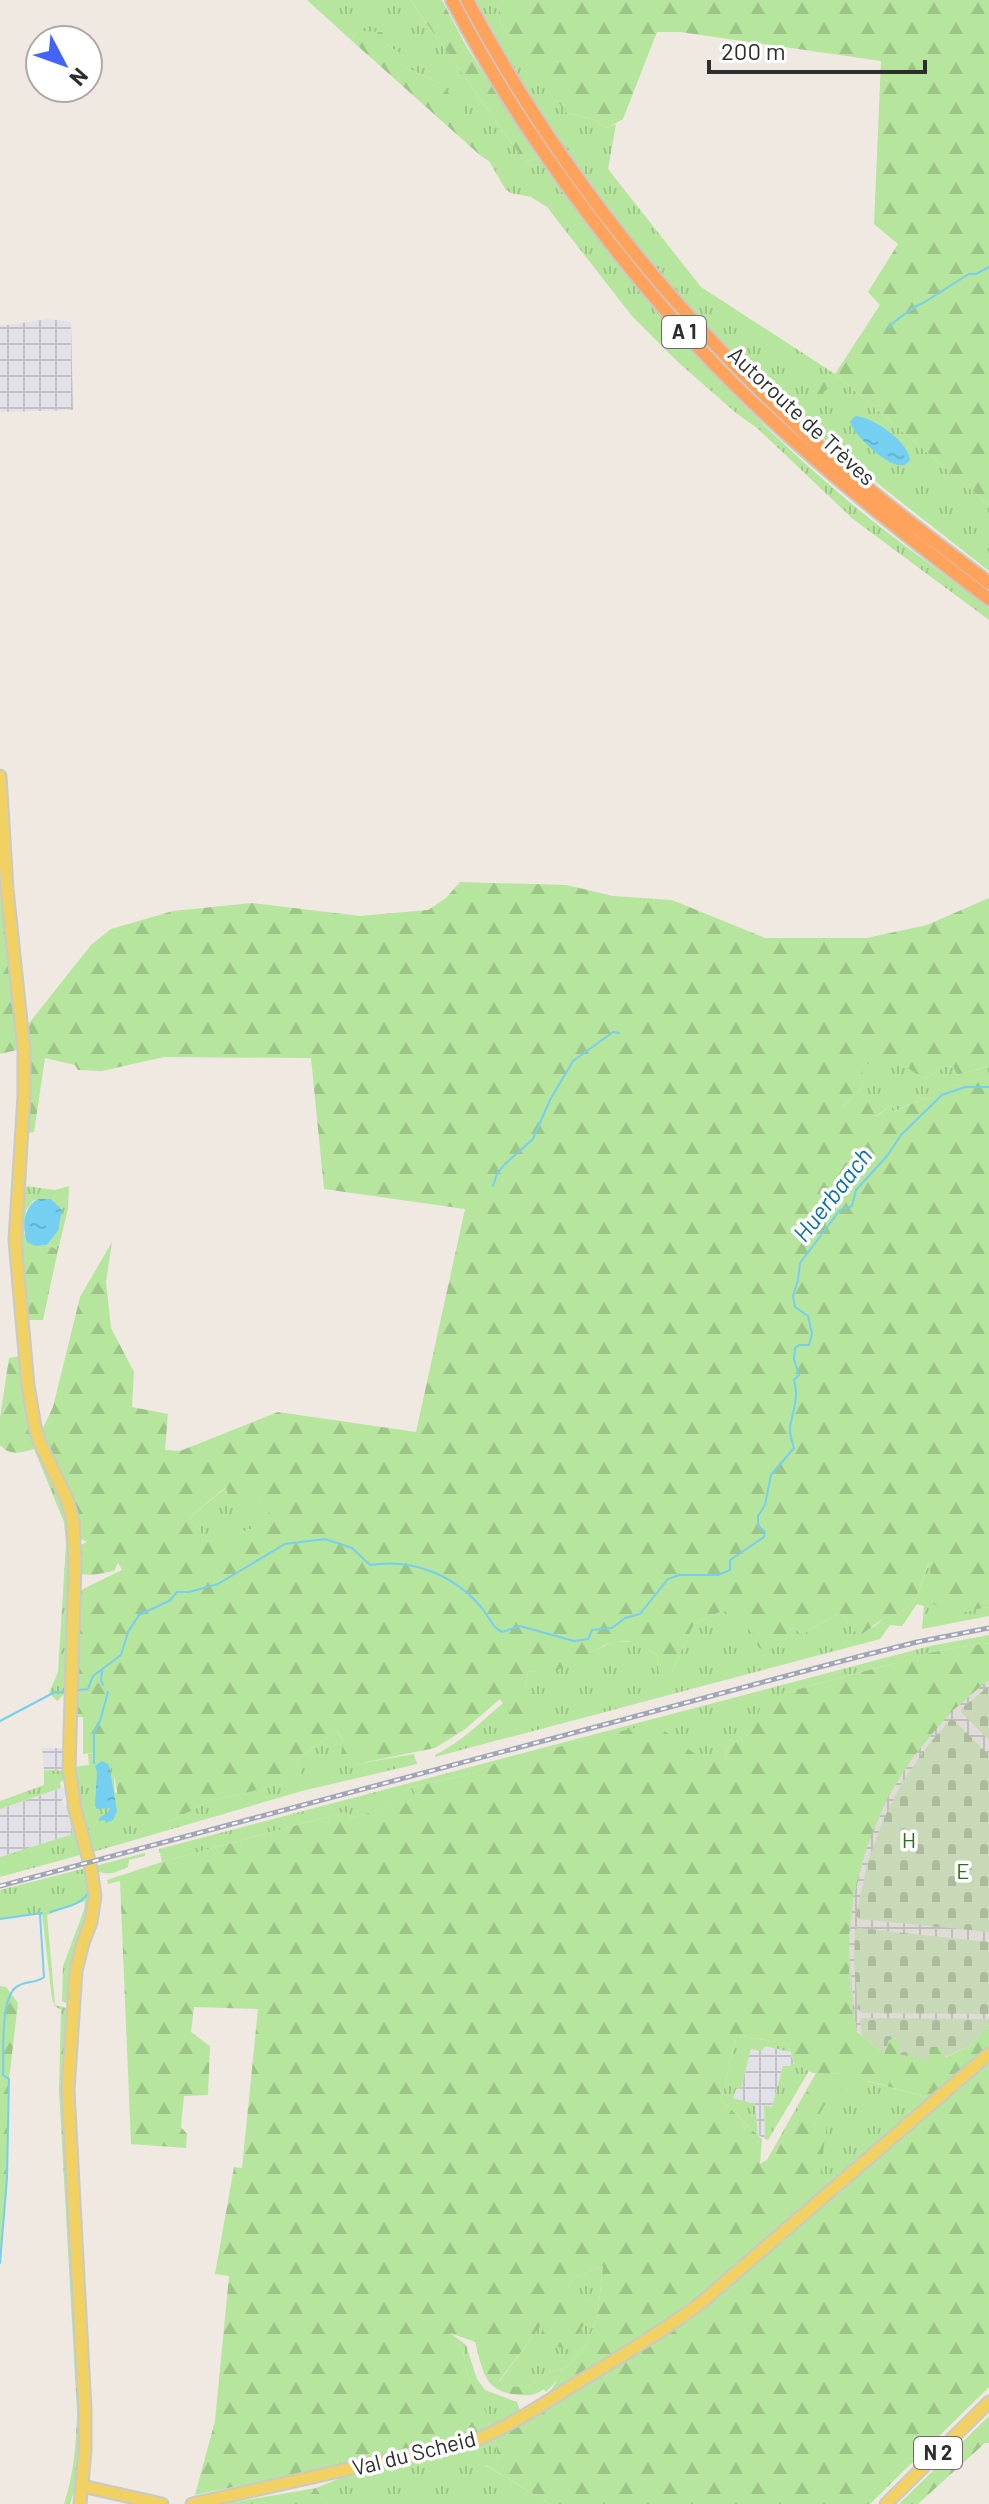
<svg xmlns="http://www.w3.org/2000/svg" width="989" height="2504" font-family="Barlow,sans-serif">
<defs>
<pattern id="industrial-grid" width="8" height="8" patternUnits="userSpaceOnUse" patternTransform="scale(2)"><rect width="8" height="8" fill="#e3e1e8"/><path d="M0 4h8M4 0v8" fill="none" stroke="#c3c1c7"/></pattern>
<pattern id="grass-tufts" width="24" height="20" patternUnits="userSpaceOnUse" patternTransform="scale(2)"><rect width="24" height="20" fill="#b6e59e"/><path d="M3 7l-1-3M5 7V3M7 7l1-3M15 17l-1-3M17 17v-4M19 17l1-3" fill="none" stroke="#9dc588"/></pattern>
<pattern id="forest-firs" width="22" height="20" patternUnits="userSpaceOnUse" patternTransform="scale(2)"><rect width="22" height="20" fill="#b6e59e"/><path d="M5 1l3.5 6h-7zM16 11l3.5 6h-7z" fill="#9dc588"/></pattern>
<pattern id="cemetery-stones" width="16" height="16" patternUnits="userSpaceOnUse" patternTransform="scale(2)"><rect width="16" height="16" fill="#c8d9b8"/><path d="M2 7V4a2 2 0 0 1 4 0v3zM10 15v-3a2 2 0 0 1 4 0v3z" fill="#acbb9e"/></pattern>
<pattern id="plaza-grid" width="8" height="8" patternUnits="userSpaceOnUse" patternTransform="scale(2)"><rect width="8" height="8" fill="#dfdcd8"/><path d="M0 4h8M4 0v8" fill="none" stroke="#c0bdba"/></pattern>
<pattern id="water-ripples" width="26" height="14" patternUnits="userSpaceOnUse" patternTransform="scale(2)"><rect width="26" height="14" fill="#75cff0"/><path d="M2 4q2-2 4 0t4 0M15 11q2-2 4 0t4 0" fill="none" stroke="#66b2ce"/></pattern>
</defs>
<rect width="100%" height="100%" fill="#efe9e1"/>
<path fill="url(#industrial-grid)" d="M49,319l22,3 2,88 -73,2v-86z
M42,1748h22v23l-20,-1z
M65,1787l1,8 -4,5 2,6 2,-1 7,29 -73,23v-48z
M764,2046l26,6 4,11 -5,3h-6l-11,41 -8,-1 1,33 -7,-4 -3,-31 -22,-6 3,-10h5l10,-39z"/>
<path fill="url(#grass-tufts)" d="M307,0h103l115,162 13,-4c86,123 186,237 301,335 47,41 100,77 150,115v12l-136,-101 -96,-91 -21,-15 -57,-50 -47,-47 -85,-109 -16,-10 -20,-4 -5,-3 -17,-29 -8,-5 5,-6 -46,-67 -35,-16v-10l-19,-13 -29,-13 -6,9z
M476,0h26l-4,5 2,17 29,49 31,-11 7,53 28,7 12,8 9,-4 -8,45 93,118 134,87 154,131v66c-80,-63 -164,-126 -236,-198 -109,-110 -205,-236 -277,-373z
M897,1057h5l22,22 20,-12 9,-1 4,9 32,-9v11l-49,13 2,10 -18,-2 -31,14 -3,-6 -15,11 -36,-7 24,-23 -2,-22z
M30,1074l-4,112 29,4 14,-4 -1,23 -10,41 -11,-5 11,-14 -20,-32 -5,2 -8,-10 1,-5 -3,-2z
M36,1444l25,55 11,46 -6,147 -9,9 -8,-8 9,-21 8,-128 -2,-22 -30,-73z
M227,1487l34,9 -2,7 19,17 -33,11 -34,16 -21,-30z
M930,1560l3,43 29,9 27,-5v9l-67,13 2,-23 -7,-2 -15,22 -12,-1 -10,14 -445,118v-2c36,-18 57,-46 90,-69l3,-14 30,-2 56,-29 24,1 19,13 2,18 13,-2 22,-47 30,-14 35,27 22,9 11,-18 11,6 36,-21 17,19 18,-5 10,-9 15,-5 16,-12z
M989,1635v8c-20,3 -40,5 -60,10 -14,3 -22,10 -38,11l-107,29 -32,38 -24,17 -6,18 -23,-8 -203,5 -29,12 -55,12 6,12 -67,19 -6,-6 -183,50 -3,-13 771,-203z
M337,1731l20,33 57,-10 3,10 -115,27 -209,61 -1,-6 -3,-1 -13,-50 -2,-28 15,-2 -1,-11 7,-1 -3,6 15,-1 6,5 2,29 53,30 43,-21 91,-22 -5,-20z
M44,1770l22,1v8l-6,3 1,6 -61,21v-8l44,-16z
M66,1805l6,3 9,39 -2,3 1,5 -80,22v-20l73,-23z
M145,1853v3l-16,4 -1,7c-16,7 -23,10 -37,0z
M86,1868l6,32 -22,98 -4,5 -4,-2 1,-35 21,-56 1,-9 -38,14 8,90 12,3 2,5 12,434 -4,35 -7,22h-6c10,-30 12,-60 13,-91l-18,-323 2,-80 -6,-4 -3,-7 -10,-86 -42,6v-29z
M737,2035l51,9 2,8 -25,-6 -3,5 -11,-2 -10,40h-5l-3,9 22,6 3,31 -37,-35z
M794,2063l15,8 -41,69 -3,-1 -1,-34 8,2 11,-41h6z
M816,2073l31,1 20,7 63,17 -241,210 -138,86h-3l12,-18 3,8 109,-67 146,-134 -6,-54 12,-23 -12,-23 -37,72 -8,5z
M603,2266l-6,53 -10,24 -18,23 -22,7 -19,14 -24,-1 -5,-4 47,-64 44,-18 -27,-4 10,-18z
M449,2332l17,13 11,34 8,11 32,12 4,11 -52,25 23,-12 -24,-49 -5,-26z
M495,2438l3,22 -13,5 65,39h-224l-10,-16 27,-11z"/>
<path fill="url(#forest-firs)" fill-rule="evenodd" d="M410,0h32l24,46 72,112 -13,4z
M502,0h487v505l-154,-131 45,-69 -12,-13 30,-48 -24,-20 7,-163 -201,-29h-23l-34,87 -16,9 -12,-8 -28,-7 -30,-36 20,-16 -28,11 -29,-50 -2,-17z
M357,31l25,1 4,12 19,13v10l35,16 24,28 22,39 -5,6 -130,-116z
M812,372l15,5 13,11 -2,5 -10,-5 -5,5 4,5 7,2v2h-9l-16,-14 -2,-11z
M460,882l106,3 47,11 59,4 93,38h102l60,-13 62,-27v168l-32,9 -4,-9 -9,1 -20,12 -19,-13 -3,-9 -40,8 1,22 -22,21 26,-7 9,16 14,-11 4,6 30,-14 18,2 -3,-10 50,-13v530l-27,5 -21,-1 -8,-8 -4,-41 -14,39 -16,12 -15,5 -22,16 -6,-2 -17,-19 -36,21 -11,-6 -11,18 -13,4 -9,-2 -3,-6 2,-5 -34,-27 -30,14 -22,47 -7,5 -6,-3 -2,-18c-46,-33 -55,0 -97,14 -9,4 -22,2 -32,3l-3,14 5,4 7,11 -7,17 -13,2 -12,-13 -5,-8 -36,31 -29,18 -78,16 -16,-9 2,-15 -6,-9 -40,28 6,20 -92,22 -43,21 -31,-1 -16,-6c-3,-14 -6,-49 -14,-57l-15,2 3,-7 -12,1v-37h-6l-2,-6 3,-109 3,-12 41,-20 -4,-7 -4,8 -21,4 -13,-1 1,-29 6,-3 -6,-3 -16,-57 -15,-30 -8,-22 11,-23 27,-110 32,-55 -6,40 5,46 23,44 -2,35 36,7 -3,36 15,1 98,-39 138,20 49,-223 -141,-20 -13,-131 -147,-1 -62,14 -24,-1 -3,-5 -30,-7 -11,74 -6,1 2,-59 -4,-47 65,-82 20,-16 62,-18 79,-8 108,13 68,-6 18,-12zM226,1487l3,13 31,-4 -1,7 18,17 -32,11 -34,15 -21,-29z
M0,893l21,156 -21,5z
M25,1191l8,10 -7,9 -2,23 11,13 12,-1 11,5 -15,70h-15l-9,-81 1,-43z
M20,1356l6,59 10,29 -2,5c-14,4 -24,7 -34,-4v-27l9,-60z
M989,1643v37c-84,66 -137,159 -140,267 -1,28 3,57 8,85l27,22 5,-14 9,-2 31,21v-12l10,-1 7,11 22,-10 21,-22v24l-59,49 -62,-17 -9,8 -12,-15 -34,-1 -19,-10 -6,-19 -51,-9 -16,65 41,39 -2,25 15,-9 37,-73 14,-5 17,11 -19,18 -11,21 10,-5 4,2 -8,59 -147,134 -109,67 -3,-7 -14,15 -2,-3c-8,6 -14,7 -24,6 -36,-2 -37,-24 -45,-53l-25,-9 13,18 5,26 25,49 -24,12 -274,57 20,-74 14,-145 -14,-2 19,-107 8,1 16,-159 -64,-2 -3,25 19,14 -2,49 -24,1 -3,31 6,7 -1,14 -55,-4 -11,-263 -12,3 -1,-4 55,-18 183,-50 6,6 66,-19 -5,-12 55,-12 29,-12 158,-40 45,34 15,-3 8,11 6,-17 24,-17 10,-28 22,-10 107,-29c16,-1 24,-8 38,-11 20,-5 40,-7 60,-10zM603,2266l-6,53 -10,24 -18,23 -22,7 -19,14 -24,-1 -5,-5 46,-61 -5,23 31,7 17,-35 2,-15 -26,-5 9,-17z
M0,1986l6,1 12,16 -9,76 -2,99 -7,85z
M989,2063v324l-119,117h-320l-66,-40 14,-4 -3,-22 176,-106 32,-22z
M989,2416v27h-4l-67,61h-19z
M316,2488l10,16h-102z"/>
<path fill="url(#cemetery-stones)" d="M989,1680v345l-21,22 -23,10 -6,-11 -9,1 -1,13 -31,-6 -1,-16 -8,2 -5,14 -27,-22c-5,-28 -9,-56 -8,-85 2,-107 57,-202 140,-267z"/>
<path fill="url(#plaza-grid)" d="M989,1680v6l-27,22 -1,4 28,28v15l-35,-35h-4l-21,24 -26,37 -20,39 -15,41 -12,54 3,4 130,13v10l-131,-14 -3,2 -1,30 4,49 4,4 127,1v5l-127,-1 -2,3 2,15 -5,-4 -2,-13 -6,-72 4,-47 14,-53 21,-50 25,-40 38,-45z"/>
<path fill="url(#water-ripples)" d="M855,416c18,1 53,25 55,44 -4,4 -4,6 -11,5 -14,-1 -45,-30 -49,-43z
M38,1199h13l11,11 -4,21 -11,14 -12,1 -8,-4c-5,-15 -4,-35 11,-43z
M102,1761l6,3 2,6 7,41 -4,9 -7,3 -1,-3 -6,1v-3l8,-5 3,-5 -13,1 -2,-3 2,-34 -2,-6z"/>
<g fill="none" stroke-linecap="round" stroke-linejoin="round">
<path stroke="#75cff0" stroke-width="2" d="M888,328c5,-6 28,-23 35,-25l46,-29h7l13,-7
M493,1186l4,-12 7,-9 29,-26 17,-39 23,-39 40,-29 6,1
M102,1671l-1,10 2,4
M78,1690l10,-1 5,-13 28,-21 7,-23 11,-17 30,-14 8,-9h12l29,-8 67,-40 40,-5 27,9 18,17c43,-7 84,10 112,43 7,9 10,19 20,24l18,-6 54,15 14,-2 4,-9 20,-2 13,-10 15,-4 28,-35 11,-4h39l12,-5v-10l34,-23 1,-5 -7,-6v-10l7,-11 6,-30 23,-27c-2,-7 -5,-14 -4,-21 3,-16 9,-30 4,-47l5,-5 -5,-16 1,-11 4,-3h10l3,-11 -4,-18 -13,-9 -2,-11 5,-16 2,-17 40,-53 12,-4 4,-16 31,-34 14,-21 41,-40 23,-8h24
M0,1721l55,-29h11
M94,1763v-30l6,-12 8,-29
M50,1912c14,-5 33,-7 39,-21
M0,1919l42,-6
M0,2263l7,-85 2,-99 -6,-4c1,-21 -3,-73 12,-87 9,-8 21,-4 29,-11l-4,-62 2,-2"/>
<g stroke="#c9c9c9" stroke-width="15">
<path id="major" d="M0,776l7,113 17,161v46l-9,144 7,80 6,65 7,42 4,14 28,58 6,22 2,42 -6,205 6,41 16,59 4,28 -4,26 -8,21 -7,28 -8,119 17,319v42l-5,53
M702,2302l287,-248
M82,2486l80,18
M192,2504l282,-63c36,-15 69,-37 103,-58 41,-25 82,-49 121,-78
M886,2504l103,-102"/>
</g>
<g stroke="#c9c9c9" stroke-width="16">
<path id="highway" d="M452,0c39,76 85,146 136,214 49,65 101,127 159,183 76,73 158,138 242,202
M467,0c84,158 194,299 325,421 61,59 130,111 197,162"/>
</g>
<use href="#major" stroke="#f2d163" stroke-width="11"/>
<use href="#highway" stroke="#ffa35c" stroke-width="12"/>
<g stroke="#a3a6b8" stroke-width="5">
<path id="rail" d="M0,1886l861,-230 56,-14 72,-14"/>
</g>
<use href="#rail" stroke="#fff" stroke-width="2" stroke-dasharray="6" stroke-linecap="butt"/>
</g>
<g text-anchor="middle" stroke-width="7" stroke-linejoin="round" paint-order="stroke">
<g fill="#fff" stroke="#6d6d6d" stroke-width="2">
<rect x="662" y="316" width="44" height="32" rx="6"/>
<rect x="914" y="2437" width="48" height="32" rx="6"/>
</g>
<g font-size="20" font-weight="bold" fill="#2e2e2e">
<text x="684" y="339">A 1</text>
<text x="938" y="2460">N 2</text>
</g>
<g font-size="22" fill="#2e2e2e" stroke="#fff">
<text transform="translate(802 416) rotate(43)" y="8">Autoroute de Trèves</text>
<text transform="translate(414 2453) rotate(-14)" y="8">Val du Scheid</text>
</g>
<g font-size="22" fill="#2c6e1b" stroke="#fff">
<text x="909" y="1848">H</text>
<text x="963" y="1879">E</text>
</g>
<g font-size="24" font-style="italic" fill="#0d6fa3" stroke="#fff">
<text transform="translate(833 1195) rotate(-52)" y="8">Huerbaach</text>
</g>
</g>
<g transform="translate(64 64) rotate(131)"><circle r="38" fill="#ffffff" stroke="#ababab" stroke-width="2"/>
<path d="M0-6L14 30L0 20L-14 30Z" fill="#4264fb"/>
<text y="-12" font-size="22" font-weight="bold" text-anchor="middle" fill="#2e2e2e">N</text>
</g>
<path d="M709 60v12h216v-12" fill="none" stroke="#2e2e2e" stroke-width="4"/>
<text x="721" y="60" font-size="24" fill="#2e2e2e" stroke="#ffffff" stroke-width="6" paint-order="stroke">200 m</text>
</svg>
